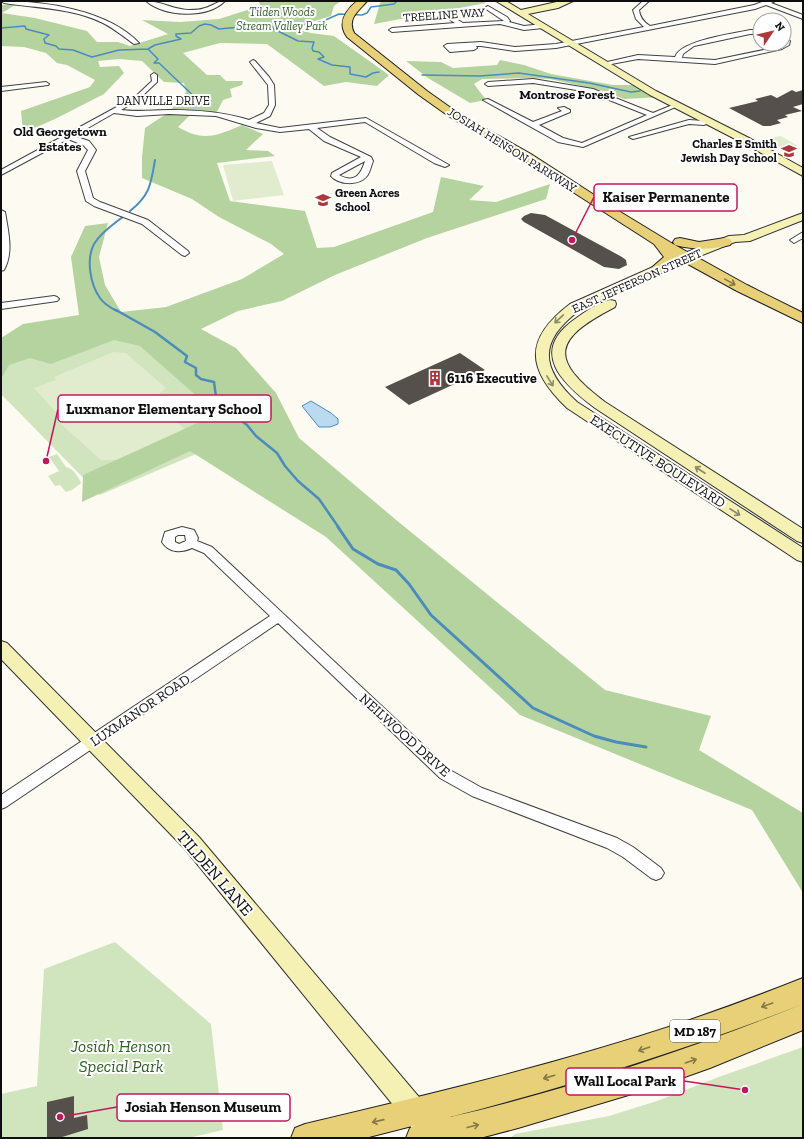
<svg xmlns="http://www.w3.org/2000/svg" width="804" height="1139" font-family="'Zilla Slab',serif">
<rect width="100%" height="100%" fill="#fdfbf1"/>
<path fill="#d0e4be" d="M127,321l123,110 -150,64 -99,-101v-27z
M57,454l9,13c8,2 12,9 15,16l-9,7 -6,2 -6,-7 -5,1 -7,-10 11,-5 -10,-14z
M115,942l96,82 12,106 -35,8h-187v-44l36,-8 7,-117z
M803,1047v91h-293l5,-4 94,-18 48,-15 59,-23z"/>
<path fill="#b5d39f" d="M259,1h82l-7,5 -3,10 -39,12 19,5 23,3 55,39 -12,11 -31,-4 -22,4 -57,-42 -47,-1 -37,10 24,22h13l6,6h17l-1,4 -12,4 2,8 -9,3 -7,14 -23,-2 -15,15c26,15 38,9 64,-2l21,9 -17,16 22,1 7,5 -58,7 13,38 75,10 12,37 17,-1 99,-35 8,-35 43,9 -15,14 27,2 54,-18 -4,15 -119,39 -92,37 -53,26 -44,10 -37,18 35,19 40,45 23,45 96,81 210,171 106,26 -12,34 104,63v80l-51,-83 -232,-95 -194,-178 -136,-86 -108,51 1,-27 134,-61 -77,-68 -26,-6 -63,24 -21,-6 -21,7 -8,14v-41l22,-14 56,-9 -8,-58 14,-31 23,-3 -9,34 6,28 16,27 45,-5 76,-28 42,-25 -13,-10 -52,-27 -27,-18 -50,-21v-21l3,-29 24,-16 17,-20 -2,-9 -20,-1 -22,-21 -23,-2 -21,2 2,6 19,-1 5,7 -20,21 -49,25 -32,14 -2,-22 69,-24 5,-7 -28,-15 -10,-2 -11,-10 -22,-6 -23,-1v-41h14l-13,8 33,5 52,13 10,11h21l12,4 38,-12 -26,-14 38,2 39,-3 41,-13z
M382,1h100l4,2 -112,21 6,-21z
M500,60l24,5 27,9 62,11h28l21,12 -38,2 -20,-8 -54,-12 -23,-1 -45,1 -8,5 12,16 -16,3 -42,-25 -22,-17 35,1 12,6 44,-3z"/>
<path fill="#e1eccf" d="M781,136l17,10 -16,3 -17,-10z
M272,161l12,34 -51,6 -10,-36z
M113,352l13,1 40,35 -14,12 -46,2 -16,-2 4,5 -33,13 -27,-30 22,-8 -2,-3z
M129,403c32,3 33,2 55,26l-68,31h-15l-41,-37 35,-14z"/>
<path fill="#bbdaef" stroke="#4b8cbc" d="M311,401l20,12 7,6v5l-8,3h-11l-17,-21z"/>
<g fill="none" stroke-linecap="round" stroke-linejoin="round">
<path stroke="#4b8cbc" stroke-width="1.5" d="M270,27l28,14 16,1 -2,6 1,3 6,1 5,5 -6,2 14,6 18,2v7l16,3 7,-4 6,-1
M1,28l24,-2 1,3 23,6 -5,4 1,4 11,3 3,3 14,1 19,7 27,-7 29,-1 7,-4 26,-6 -5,-3v-2l15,-1 8,-7 6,-2 6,1 8,4 32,-3 41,1 29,-5 18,-8 23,1 5,-2 4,-6 23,-3 3,-3
M148,49l10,10 -4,4h5l42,40
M422,75l58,1 39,-3 70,10 42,9 9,-1"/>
<path stroke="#4b8cbc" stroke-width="2" d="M130,211c20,-16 21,-27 25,-51
M117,311c-6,-3 -13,-7 -17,-13 -10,-14 -14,-39 -6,-54 7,-12 20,-20 30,-28"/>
<path stroke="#4b8cbc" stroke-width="2.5" d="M116,310l39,22 32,24 -2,6 11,6v7l5,4 13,3 2,15 5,8 26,20 9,11 21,17 8,13 13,15 21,18 20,29"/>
<path stroke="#4b8cbc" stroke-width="3" d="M338,527l15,22 25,15 18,6 13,14 22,31 102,93 61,28 22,6 30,5"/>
</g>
<path fill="#55504c" d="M792,90l4,2 7,-2v14l-10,3 9,4 -17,4 3,2 -11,3 4,3 -11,3h-7l-34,-18 29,-7 -3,-2 16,-4 6,3z
M531,213l14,2 77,42 4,3 1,5 -8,4 -15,-2 -80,-45 -3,-3 3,-3z
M460,353l25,17 -76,35 -24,-18z
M74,1096v22l13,-3 1,14 -29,9h-12v-36z"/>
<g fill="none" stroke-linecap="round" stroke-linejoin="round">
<g stroke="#414141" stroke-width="2">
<path id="street" d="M1,1c44,0 107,9 138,42l-5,1c-10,-7 -19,-15 -31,-21 -30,-15 -66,-15 -99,-20z
M146,1c15,0 28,9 43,9 5,0 11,0 16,-2 8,-2 12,-7 20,-7 -18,18 -60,16 -79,0z
M643,1h6l-10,9c1,8 5,12 11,16l104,-21 11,-4h10l-4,2 32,12v4l-37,-14 -11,4 -199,39 -41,3 -34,-5h-5l1,2 -3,2 -24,2 -6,-6 3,-2 34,-2 34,5 41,-3 88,-17 -8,-8 -3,-9z
M488,6l19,11 3,4 -1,1 15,4 19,-2 3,2 -3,2 -19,2 -24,-6 -108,8 -3,-2 3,-2 63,-5 -14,-9 -1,-1 3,-2 20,12 41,-2 -18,-12v-2z
M750,30h10v4h-10l-56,12 -11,8 -1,4 33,2 63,-13 6,-3v-7l6,4 -1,4 -7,4 -67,15 -77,-5 -32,6 -3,-2 35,-8 37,2c6,-17 58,-23 75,-27z
M253,60l2,1 14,16 5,8 1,20 -5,11 -14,7 24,5 86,-10 83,47 -4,2 -11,-4 -69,-41 -48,6 13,9 41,20 2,4c-2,5 -3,11 -6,15 -8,10 -28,9 -36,0l1,-3 29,-16 -37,-16 -15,-12 -29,3 -24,-4 -40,-12 -47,-2 -32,2 -23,-3 -40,23 15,5 7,9 -11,21 8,27 7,4 48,18 40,31 1,2 -4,3 -3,-1 -40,-31 -48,-18 -8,-5 -9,-30 11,-21 -5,-5 -15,-6 -67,36v-5l134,-73 17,-16 -1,-6 3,-2 3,2v7l-18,17 -18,11c17,2 32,0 49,0 27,0 54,2 79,10l15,-7 5,-8 -1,-20 -18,-23zM365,161c-4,13 -10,23 -26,14z
M533,79l60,10 60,24 22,-9 5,1 -97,42 -25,-5 -75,-42 5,-1 45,23 29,-11 -4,-3 6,-1 6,3v2l-31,13 24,13 19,5 65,-28 -58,-23 -56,-9 -45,3 -3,-2 3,-2z
M46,82l3,2 -1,1 -47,6v-4z
M689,120l15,1 4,2 -4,2 -15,-1 -56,15 -4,-2z
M1,210l4,2c3,19 9,40 -1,58l-3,1z
M803,232v6l-9,5 -4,-3z
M54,296l3,1 2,2 -2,2 -56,8v-6z
M182,527l12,3 4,8 -1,3 15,6 238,223 32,18 135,50 16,9 28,21 3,5 -3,5 -5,2 -5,-2 -28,-21 -16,-9 -135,-52 -32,-18 -162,-155 -272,184 -5,2v-14l269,-179 -66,-63 -12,-5c-11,5 -23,5 -30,-6l3,-10zM178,535h7l1,6 -7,3 -4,-2v-5z"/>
</g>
<g stroke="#303030" stroke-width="2">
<path id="secondary" d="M496,1h10l15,9 40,-9h12l-15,7 -30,6 128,77 95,48 52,29v8l-60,-33 -93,-48z
M803,213v7l-53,21 -15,1 -45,18 -110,50c-42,31 -40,58 -3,92l226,146v14l-6,-2 -230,-152c-41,-39 -43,-69 3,-104l112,-50 47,-18 15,-1z
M610,300l5,1 1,3 -1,3c-62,32 -67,52 -10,95l198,127v14l-6,-2 -202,-133c-32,-24 -67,-56 -20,-89 10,-7 22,-16 35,-19z
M1,641l6,2 192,194 247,292 4,9h-30l-235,-289 -184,-190z"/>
</g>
<g stroke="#1f1f1f" stroke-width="2">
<path id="primary" d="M357,1h10c-9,11 -20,17 -13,32l73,58 31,22 73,41 91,59 51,31 74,41 56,28v10l-66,-32 -60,-33c-5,9 -15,18 -26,15l-2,-3 15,-13 -10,-13 -131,-84 -73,-43 -31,-22 -72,-58c-10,-14 -2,-26 10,-36z
M680,238l19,4 26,-4 5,1 2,3 -2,3c-21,5 -34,5 -55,0l-2,-3 2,-3z
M803,978v26c-115,45 -233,82 -353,113 121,-28 238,-67 353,-113v26l-93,38 -48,17 -144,43 -38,10h-74l4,-10 6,-3 -51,13h-74l4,-10 10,-4c126,-30 253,-60 376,-101 41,-14 82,-29 122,-45z"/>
</g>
<use href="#street" fill="#fff" fill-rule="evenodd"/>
<use href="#secondary" fill="#f5f0b4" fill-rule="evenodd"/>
<use href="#primary" fill="#e7d077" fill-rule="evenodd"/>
</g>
<defs><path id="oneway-shaft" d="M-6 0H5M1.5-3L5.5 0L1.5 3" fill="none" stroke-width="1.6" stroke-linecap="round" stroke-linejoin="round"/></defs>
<g stroke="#857948">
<use href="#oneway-shaft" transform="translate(730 282) rotate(29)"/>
<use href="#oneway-shaft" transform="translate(767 1005) rotate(160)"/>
<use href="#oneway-shaft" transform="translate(644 1049) rotate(161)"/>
<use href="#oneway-shaft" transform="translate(691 1061) rotate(-19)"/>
<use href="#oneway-shaft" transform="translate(549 1077) rotate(164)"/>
<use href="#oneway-shaft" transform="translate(378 1121) rotate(167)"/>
<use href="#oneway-shaft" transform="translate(473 1126) rotate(-14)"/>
</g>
<g stroke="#8d8a69">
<use href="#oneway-shaft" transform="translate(559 319) rotate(137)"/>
<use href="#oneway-shaft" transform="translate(550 381) rotate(58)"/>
<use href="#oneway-shaft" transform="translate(700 470) rotate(-147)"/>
<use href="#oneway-shaft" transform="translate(735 512) rotate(33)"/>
</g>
<defs>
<g id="school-bare" transform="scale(1.2)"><path d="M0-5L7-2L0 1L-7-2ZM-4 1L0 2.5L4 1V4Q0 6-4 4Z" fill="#ad3739" stroke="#fff" stroke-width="2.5" paint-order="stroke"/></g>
<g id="building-bare" transform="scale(1.2)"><path d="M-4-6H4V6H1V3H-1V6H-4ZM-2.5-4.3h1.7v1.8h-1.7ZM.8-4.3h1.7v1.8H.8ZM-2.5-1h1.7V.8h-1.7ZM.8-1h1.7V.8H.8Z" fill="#ad3739" stroke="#fff" stroke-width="2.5" paint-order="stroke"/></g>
</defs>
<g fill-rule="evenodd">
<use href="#school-bare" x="789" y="151"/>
<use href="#school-bare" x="323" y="200"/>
<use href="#building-bare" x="435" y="378"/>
</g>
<g text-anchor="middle" stroke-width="4" stroke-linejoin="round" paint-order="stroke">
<g font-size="12" font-style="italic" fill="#305e26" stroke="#fff">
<text x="282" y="16">Tilden Woods<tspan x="282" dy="14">Stream Valley Park</tspan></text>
</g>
<g font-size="12" fill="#0e0e0e" stroke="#fff">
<text transform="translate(444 15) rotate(-4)" y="4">TREELINE WAY</text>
<text x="163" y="105">DANVILLE DRIVE</text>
<text transform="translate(512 150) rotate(32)" y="4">JOSIAH HENSON PARKWAY</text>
<text transform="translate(637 281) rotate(-24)" y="4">EAST JEFFERSON STREET</text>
</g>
<g font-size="12" font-weight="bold" fill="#0e0e0e" stroke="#fff" text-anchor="end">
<text x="777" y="148">Charles E Smith<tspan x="777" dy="14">Jewish Day School</tspan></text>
<text x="335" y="197" text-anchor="start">Green Acres<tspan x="335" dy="14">School</tspan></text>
</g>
<g font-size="13" font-weight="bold" fill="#0e0e0e" stroke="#fff">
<text x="567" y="99">Montrose Forest</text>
<text x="60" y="136">Old Georgetown<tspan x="60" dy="15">Estates</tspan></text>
</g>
<rect fill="#fff" stroke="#565656" stroke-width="1" x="670" y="1020" width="50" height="22" rx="3"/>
<g font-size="13" font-weight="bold" fill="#0e0e0e">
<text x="695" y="1036">MD 187</text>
</g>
<g font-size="14" font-weight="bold" fill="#0e0e0e" stroke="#fff" text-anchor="start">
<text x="447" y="383">6116 Executive</text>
</g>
<g font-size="14" fill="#0e0e0e" stroke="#fff">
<text transform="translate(658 461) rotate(33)" y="5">EXECUTIVE BOULEVARD</text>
<text transform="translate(140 710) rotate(-34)" y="5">LUXMANOR ROAD</text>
<text transform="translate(405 735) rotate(42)" y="5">NEILWOOD DRIVE</text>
</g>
<g font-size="17" fill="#0e0e0e" stroke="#fff">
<text transform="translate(215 873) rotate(49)" y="6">TILDEN LANE</text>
</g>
<g font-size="17" font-style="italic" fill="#305e26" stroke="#fff">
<text x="121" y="1052">Josiah Henson<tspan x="121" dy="20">Special Park</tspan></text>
</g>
</g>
<path fill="none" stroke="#c2185b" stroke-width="1.5" d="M572 240L594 197M46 461L58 409M745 1090L684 1081M60 1117L117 1107"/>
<g fill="#c2185b" stroke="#fff" stroke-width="1.5">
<circle cx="572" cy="240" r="4"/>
<circle cx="46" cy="461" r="4"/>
<circle cx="745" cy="1090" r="4"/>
<circle cx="60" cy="1117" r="4"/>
</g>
<g fill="#fff" stroke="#c2185b" stroke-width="1.5">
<rect x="594" y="184" width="143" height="27" rx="4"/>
<rect x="58" y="395" width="213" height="27" rx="4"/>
<rect x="566" y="1068" width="118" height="27" rx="4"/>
<rect x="117" y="1094" width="173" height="27" rx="4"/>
</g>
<g font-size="15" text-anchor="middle" font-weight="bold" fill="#0e0e0e">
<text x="666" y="202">Kaiser Permanente</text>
<text x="164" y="414">Luxmanor Elementary School</text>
<text x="625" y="1086">Wall Local Park</text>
<text x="203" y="1112">Josiah Henson Museum</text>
</g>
<rect width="804" height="1139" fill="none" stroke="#0e0e0e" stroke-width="4"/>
<g transform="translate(772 32) rotate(55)"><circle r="19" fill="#ffffff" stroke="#9f9f9f"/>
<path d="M0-3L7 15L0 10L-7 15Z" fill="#ad3739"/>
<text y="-6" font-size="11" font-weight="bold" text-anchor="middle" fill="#0e0e0e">N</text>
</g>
</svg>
